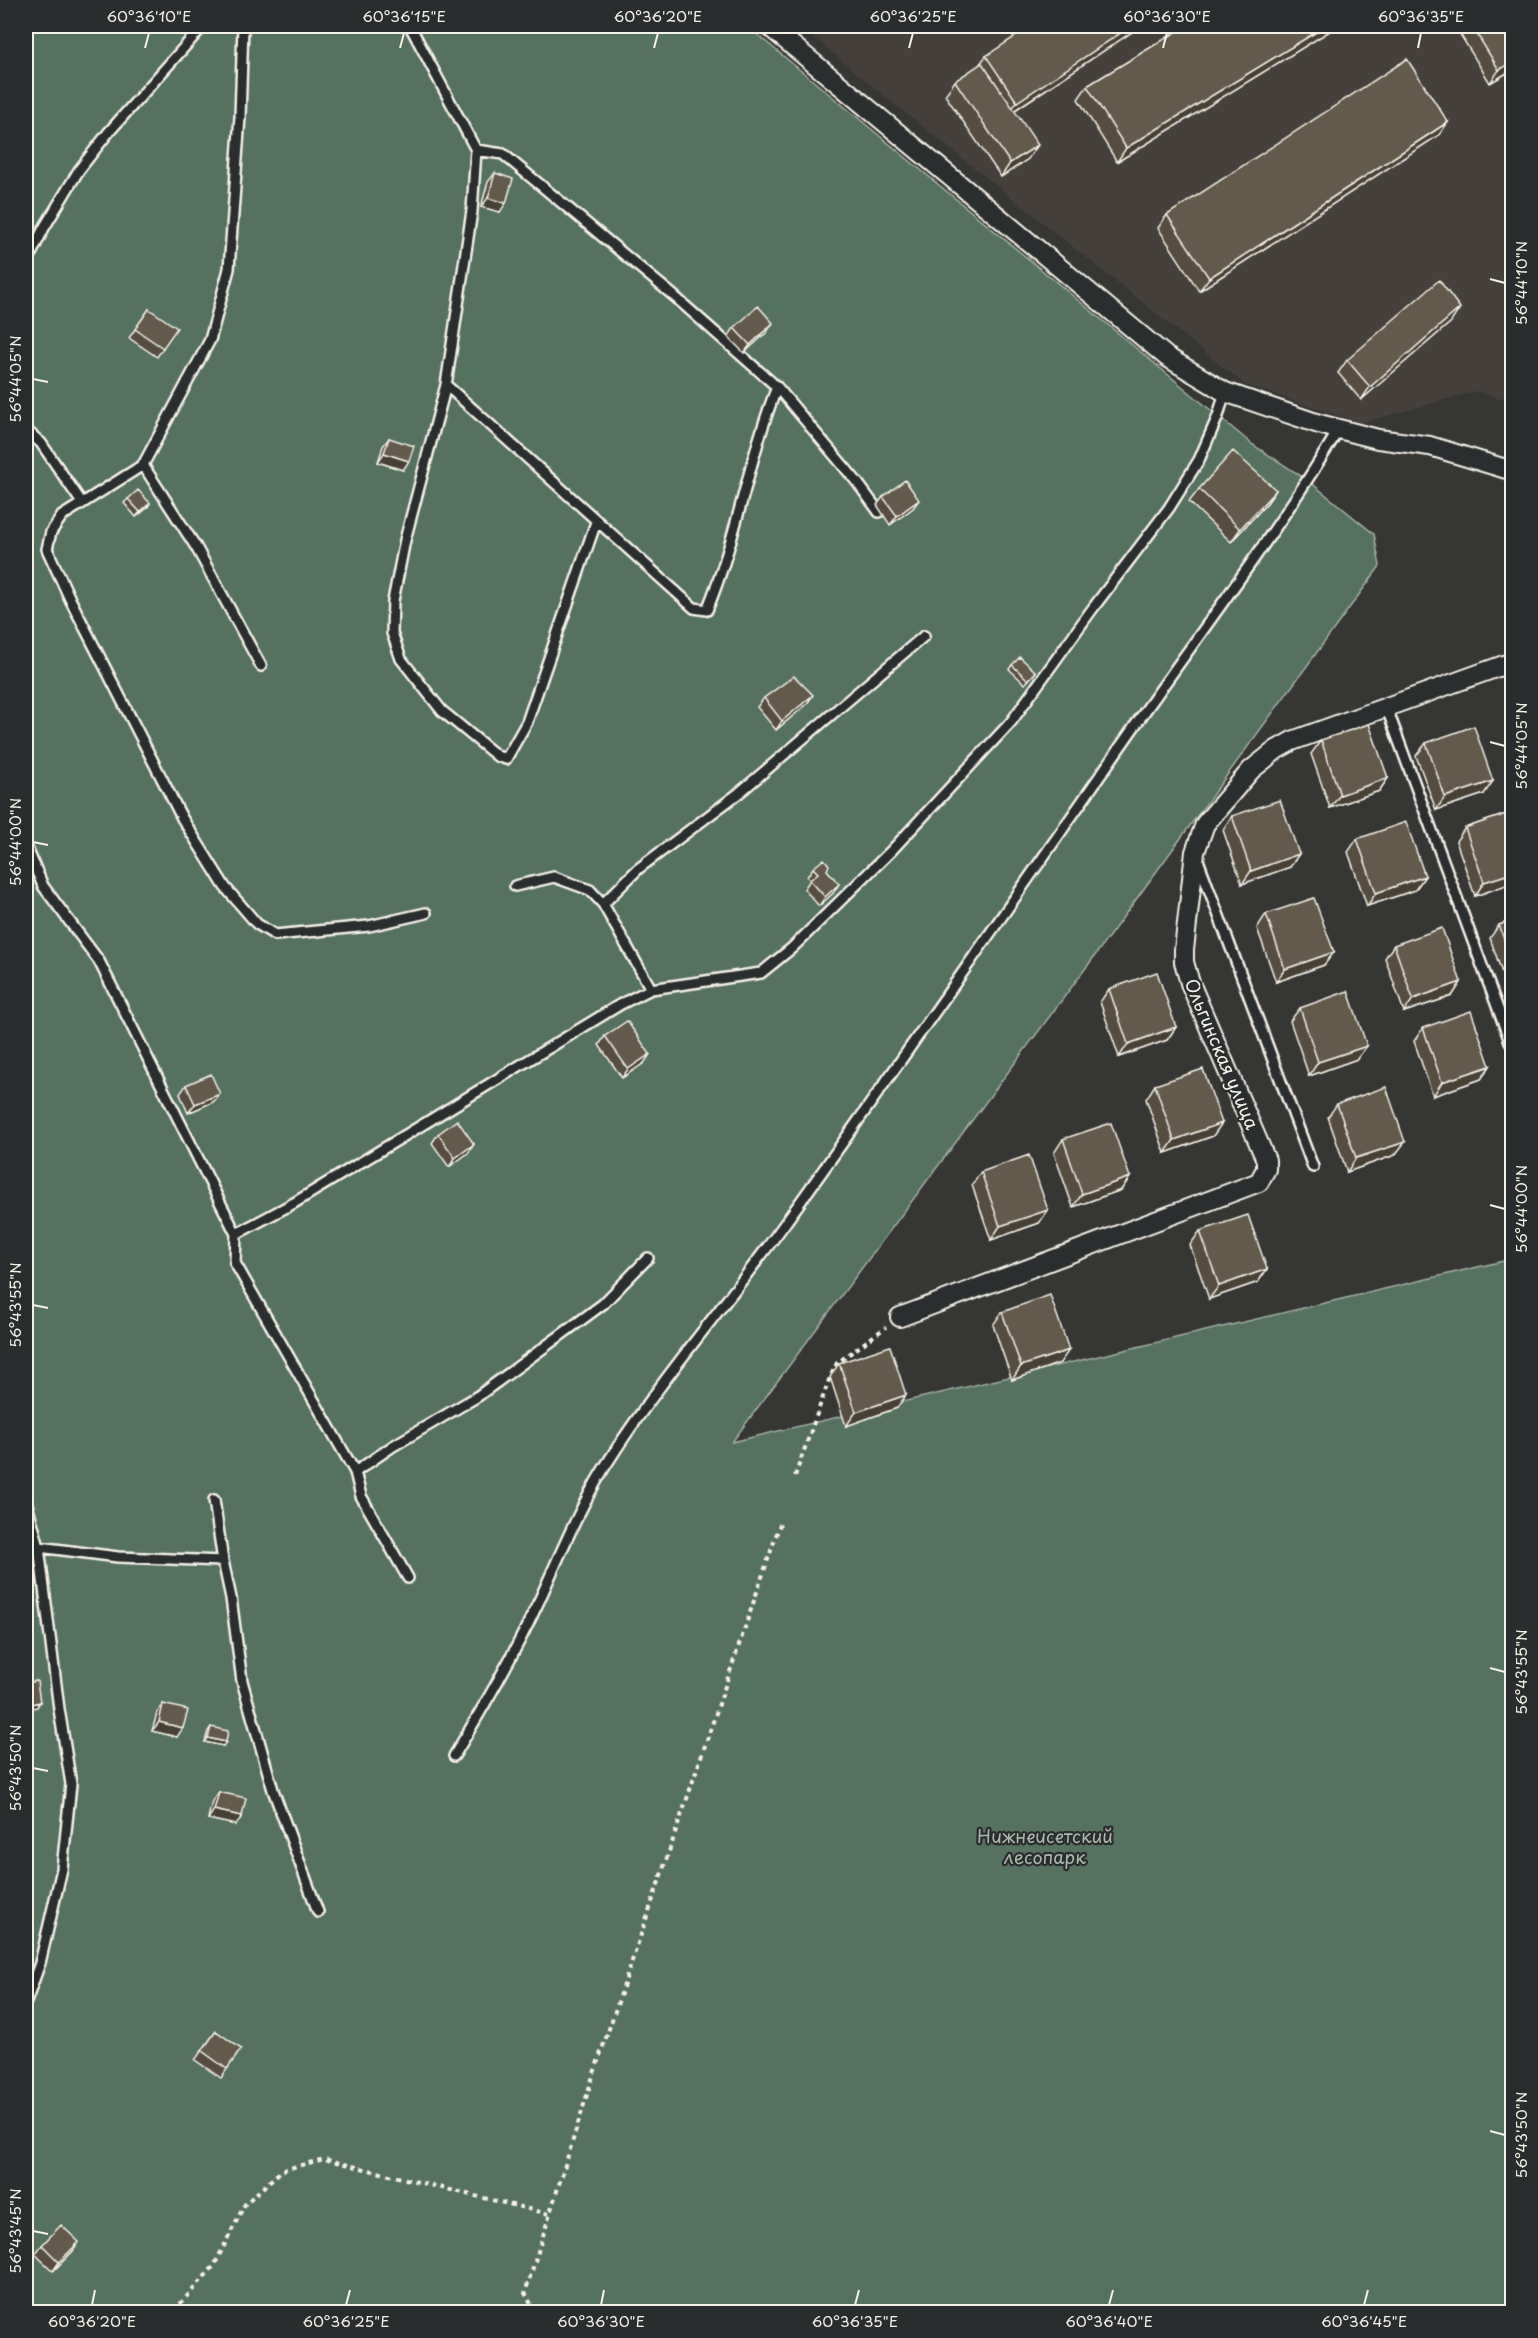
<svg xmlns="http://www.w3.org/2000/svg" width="1538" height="2338" font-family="'Playpen Sans',sans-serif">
<rect width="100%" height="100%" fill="#363634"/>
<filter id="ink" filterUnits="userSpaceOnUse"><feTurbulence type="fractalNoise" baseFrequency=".0167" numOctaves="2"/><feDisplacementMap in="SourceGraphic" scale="12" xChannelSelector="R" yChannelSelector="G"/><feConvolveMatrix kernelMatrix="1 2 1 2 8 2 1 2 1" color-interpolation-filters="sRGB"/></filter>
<g filter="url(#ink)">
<path fill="#44413b" d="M800,26h712v369l-12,4 -23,-8 -116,32 -117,-39 -367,-294z"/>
<path fill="#557160" stroke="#a4b1a4" stroke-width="1.5" d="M26,26h721l506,419 56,36 65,53 6,32 -289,395 -359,481 780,-183v1053h-1486z"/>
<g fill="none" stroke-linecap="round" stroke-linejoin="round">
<g stroke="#f4f1e8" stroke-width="14">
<path id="lane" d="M243,26l-3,91 -11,152 -19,71 -67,125 -81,51 -11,16 -4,17 23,50 112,219 43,69 32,37 18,11 94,-9 57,-13
M410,26l66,124 -4,61 -26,174 -41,155 -12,61 -1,32 9,26 41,52 55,45 9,3 21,-37 69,-200
M476,150l27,4 171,142 103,91 80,95 22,30
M26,264l18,-36 35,-58 29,-37 95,-107
M446,385l248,223 13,2c30,-72 41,-150 70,-223
M26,430l15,13 41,60
M143,465l53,82 65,119
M1387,709l124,335
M26,846l17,40 56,75 137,273 -1,29 120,209 6,24 47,82
M1198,860l115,307
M515,886l39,-9 36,13 13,14 48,85
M603,904l35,-35 101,-76 185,-157
M236,1234l58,-31 327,-199 30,-15 110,-16 31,-25 99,-97 120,-129 82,-114 76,-100 30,-48 19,-44 7,-24
M355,1472l38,-26 85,-50 125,-92 45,-46
M214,1500l9,61 8,37 11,83 31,109 45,122
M26,1501l13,46 20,162 12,75 -9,85 -22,94 -14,39
M39,1547l79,10 105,4
M454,1756c30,-50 60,-101 85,-155 21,-46 40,-93 67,-136 53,-84 119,-159 177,-239 124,-172 244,-346 365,-519 65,-92 133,-181 191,-278"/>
</g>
<g stroke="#f4f1e8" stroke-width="22">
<path id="street" d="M769,26l398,331 58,35 94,32 59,15 52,7 76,23 6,-2
M900,1317l359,-135 7,-13v-9l-76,-177 -6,-21v-12l11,-98 10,-28 46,-54 25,-20 16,-9 220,-79"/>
</g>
<path stroke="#f4f1e8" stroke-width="4" stroke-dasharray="4.5 4.5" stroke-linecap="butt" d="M795,1476l35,-99 7,-14 49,-36
M176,2312l4,-8 34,-38 31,-62 37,-34 42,-11 225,55
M535,2312l-10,-19 67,-214 188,-555"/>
<use href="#lane" stroke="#2a2d2e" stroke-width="9"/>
<use href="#street" stroke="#2a2d2e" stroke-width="18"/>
</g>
<path fill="#564d41" stroke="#f4f1e8" stroke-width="1.5" d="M1141,26l-127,85 14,48 -27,18 -56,-82 10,-14 24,-16 7,-9z
M1186,26h152l-221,136 -39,-63 9,-13z
M1455,26h57v44l-22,13z
M1448,122l-9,13 -240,156 -41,-63 9,-13z
M495,173l5,39 -19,-5 7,-25z
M149,309l14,39 -6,9 -28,-19z
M1451,322l-90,78 -23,-27 9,-13z
M734,328l33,4 -23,21 -16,-16z
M389,438l14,32 -25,-8 5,-16z
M1199,489l77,1 -9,13 -36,39 -42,-40z
M883,497l30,11 -23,17 -13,-20z
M128,499l22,4 -3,5 -11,9 -12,-14z
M1012,665l24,7 -11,12 -16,-15z
M764,698l43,6 -31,26 -19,-23z
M1321,740l67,38 -9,13 -49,17 -19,-54z
M1426,743l58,51 -48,16 -20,-54z
M1512,812v71l-37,13 -19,-55 9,-13z
M1232,816l58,51 -48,17 -19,-54z
M1357,839l68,37 -10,14 -48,16 -19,-54z
M813,868l14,2 6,23 -14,13 -15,-17 6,-9 -3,-3z
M1266,914l68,38 -10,13 -48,17 -19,-54z
M1512,920v71l-3,2 -19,-55 9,-13z
M1394,945l67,37 -9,14 -48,16 -19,-54z
M1109,989l67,38 -9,13 -48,17 -19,-55z
M1300,1008l57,51 -48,17 -19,-55z
M1423,1028l67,38 -9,13 -48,17 -19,-55z
M605,1036l45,18 -6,9 -22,15 -23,-33z
M186,1085l34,9 -7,8 -25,11 -8,-19z
M1155,1085l58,51 -48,17 -19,-54z
M1337,1104l58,51 -48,17 -19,-55z
M438,1134l36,10 -6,9 -19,14 -17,-24z
M1063,1139l67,38 -9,13 -48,17 -19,-54z
M981,1172l67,38 -9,13 -48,17 -19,-55z
M1200,1231l67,38 -9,13 -49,17 -19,-54z
M1002,1312l58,51 -48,17 -19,-55z
M839,1363l58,45 -51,18 -16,-49z
M163,1704l14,33 -25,-6 5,-18z
M211,1727l12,19 -18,-4 3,-11z
M219,1792l23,24 -6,9 -28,-6 4,-18z
M216,2031l25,18 -20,29 -26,-18z
M42,2245l31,6 -20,20 -18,-17z"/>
<path fill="#463f35" stroke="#f4f1e8" stroke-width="1.5" d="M1131,26h10l-134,89 10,-13z
M1326,26h12l-221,136 9,-14z
M1512,62v8l-22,13 9,-13z
M1448,122l-9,13 -240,156 10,-13z
M1038,145l-10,14 -27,18 9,-14z
M488,198l18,5 -6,9 -19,-5z
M1460,308l-9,14 -90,78 9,-13z
M773,323l-6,9 -23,21 6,-8z
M384,453l25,8 -6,9 -25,-8z
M1276,490l-9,13 -36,39 9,-13z
M919,500l-6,8 -23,17 7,-9z
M150,503l-3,5 -11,9 4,-5z
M813,695l-6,9 -31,26 6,-9z
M1388,778l-9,13 -49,17 10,-13z
M1493,781l-9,13 -48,16 9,-13z
M1299,854l-9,13 -48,17 9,-13z
M1512,873v10l-37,13 9,-14z
M1425,876l-10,14 -48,16 9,-13z
M839,884l-6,9 -14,13 6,-9z
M1334,952l-10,13 -48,17 9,-13z
M1461,982l-9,14 -48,16 9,-13z
M1176,1027l-9,13 -48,17 9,-13z
M1367,1046l-10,13 -48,17 9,-14z
M650,1054l-6,9 -22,15 6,-9z
M1490,1066l-9,13 -48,17 9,-14z
M220,1094l-7,8 -25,11 7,-9z
M1222,1123l-9,13 -48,17 9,-13z
M1405,1142l-10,13 -48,17 9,-14z
M474,1144l-6,9 -19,14 6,-9z
M1130,1177l-9,13 -48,17 9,-13z
M1048,1210l-9,13 -48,17 9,-14z
M1267,1269l-9,13 -49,17 10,-13z
M1069,1350l-9,13 -48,17 9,-14z
M906,1395l-9,13 -51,18 10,-14z
M40,1702l-3,5 -11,2v-4z
M159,1722l24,6 -6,9 -25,-6z
M208,1738l18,4 -3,4 -18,-4z
M214,1810l28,6 -6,9 -28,-6z
M79,2242l-6,9 -20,20 6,-9z"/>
<path fill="#645a4c" stroke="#f4f1e8" stroke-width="1.5" d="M1031,26h100l-114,76 -31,-46z
M1186,26h140l-200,122 -39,-62z
M1472,26h40v36l-13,8z
M1407,59l41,63 -239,156 -42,-63z
M982,63l56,82 -28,18 -55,-82z
M495,173l18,6 -7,24 -18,-5z
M1439,280l21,28 -90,79 -23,-27z
M758,306l15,17 -23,22 -16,-17z
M149,309l28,19 -14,20 -28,-19z
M389,438l25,8 -5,15 -25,-8z
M1233,451l43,39 -36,39 -41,-40z
M905,480l14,20 -22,16 -14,-19z
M138,490l12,13 -10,9 -12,-13z
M1020,657l16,15 -8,8 -16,-15z
M794,676l19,19 -31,26 -18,-23z
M1369,724l19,54 -48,17 -19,-55z
M1474,726l19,55 -48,16 -19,-54z
M1280,800l19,54 -48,17 -19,-55z
M1512,812v61l-28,9 -19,-54z
M1406,822l19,54 -49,17 -19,-54z
M824,859l5,6 -2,5 12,14 -14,13 -15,-17 8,-7 -5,-5z
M1314,898l20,54 -49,17 -19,-55z
M1512,920v42l-13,-37z
M1442,928l19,54 -48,17 -19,-54z
M1157,972l19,55 -48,17 -19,-55z
M1348,991l19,55 -49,16 -18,-54z
M1471,1011l19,55 -48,16 -19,-54z
M627,1021l23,33 -22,15 -23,-33z
M1203,1069l19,54 -48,17 -19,-55z
M211,1074l9,20 -25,10 -9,-19z
M1386,1087l19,55 -49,16 -19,-54z
M457,1120l17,24 -19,14 -17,-24z
M1111,1123l19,54 -48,17 -19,-55z
M1029,1155l19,55 -48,16 -19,-54z
M1248,1215l19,54 -48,17 -19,-55z
M1050,1295l19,55 -48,16 -19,-54z
M890,1346l16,49 -50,17 -17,-49z
M37,1681l3,21 -14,3v-22z
M163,1704l25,6 -5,18 -24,-6z
M211,1727l17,4 -2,11 -18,-4z
M219,1792l27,6 -4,18 -28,-6z
M216,2031l25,18 -14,20 -25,-18z
M61,2225l18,17 -20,20 -17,-17z"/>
</g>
<path fill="none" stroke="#f4f1e8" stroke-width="2" d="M145,48l4,-15M400,48l4,-15M654,48l4,-15M909,48l4,-15M1163,48l4,-15M1418,48l3,-15M1490,279l15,4M33,379l15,3M1490,742l15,4M33,842l15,3M1490,1205l15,4M33,1305l15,3M1490,1668l15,4M33,1768l15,3M1490,2131l15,4M33,2231l15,3M92,2305l3,-15M346,2305l4,-15M601,2305l3,-15M855,2305l4,-15M1109,2305l4,-15M1364,2305l4,-15"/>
<g text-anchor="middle" stroke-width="4.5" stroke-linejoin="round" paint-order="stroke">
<g font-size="18" fill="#f4f1e8" stroke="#2a2d2e">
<text transform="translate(1221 1054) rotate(67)" y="6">Ольгинская улица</text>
</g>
<g font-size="18" fill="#acb7ab" stroke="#2a2d2e">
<text x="1045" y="1843">Нижнеисетский<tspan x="1045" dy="21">лесопарк</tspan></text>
</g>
</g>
<rect width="1538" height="2338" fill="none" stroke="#2a2d2e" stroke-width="66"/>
<rect x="33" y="33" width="1472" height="2272" fill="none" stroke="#f4f1e8" stroke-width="2"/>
<g font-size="15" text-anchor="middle" fill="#f4f1e8">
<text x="149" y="22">60°36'10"E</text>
<text x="404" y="22">60°36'15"E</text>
<text x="658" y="22">60°36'20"E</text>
<text x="913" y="22">60°36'25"E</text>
<text x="1167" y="22">60°36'30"E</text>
<text x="1421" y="22">60°36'35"E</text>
<text transform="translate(1522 283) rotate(-90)" y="5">56°44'10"N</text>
<text transform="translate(16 379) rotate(-90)" y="5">56°44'05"N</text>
<text transform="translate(1522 746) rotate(-90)" y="5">56°44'05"N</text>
<text transform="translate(16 842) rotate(-90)" y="5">56°44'00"N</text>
<text transform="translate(1522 1209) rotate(-90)" y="5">56°44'00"N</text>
<text transform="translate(16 1305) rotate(-90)" y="5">56°43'55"N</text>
<text transform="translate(1522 1672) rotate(-90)" y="5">56°43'55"N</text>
<text transform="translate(16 1768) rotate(-90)" y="5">56°43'50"N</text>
<text transform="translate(1522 2135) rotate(-90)" y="5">56°43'50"N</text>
<text transform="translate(16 2231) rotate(-90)" y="5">56°43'45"N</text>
<text x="92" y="2327">60°36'20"E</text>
<text x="346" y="2327">60°36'25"E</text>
<text x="601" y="2327">60°36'30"E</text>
<text x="855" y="2327">60°36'35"E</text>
<text x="1109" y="2327">60°36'40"E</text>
<text x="1364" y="2327">60°36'45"E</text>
</g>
</svg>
